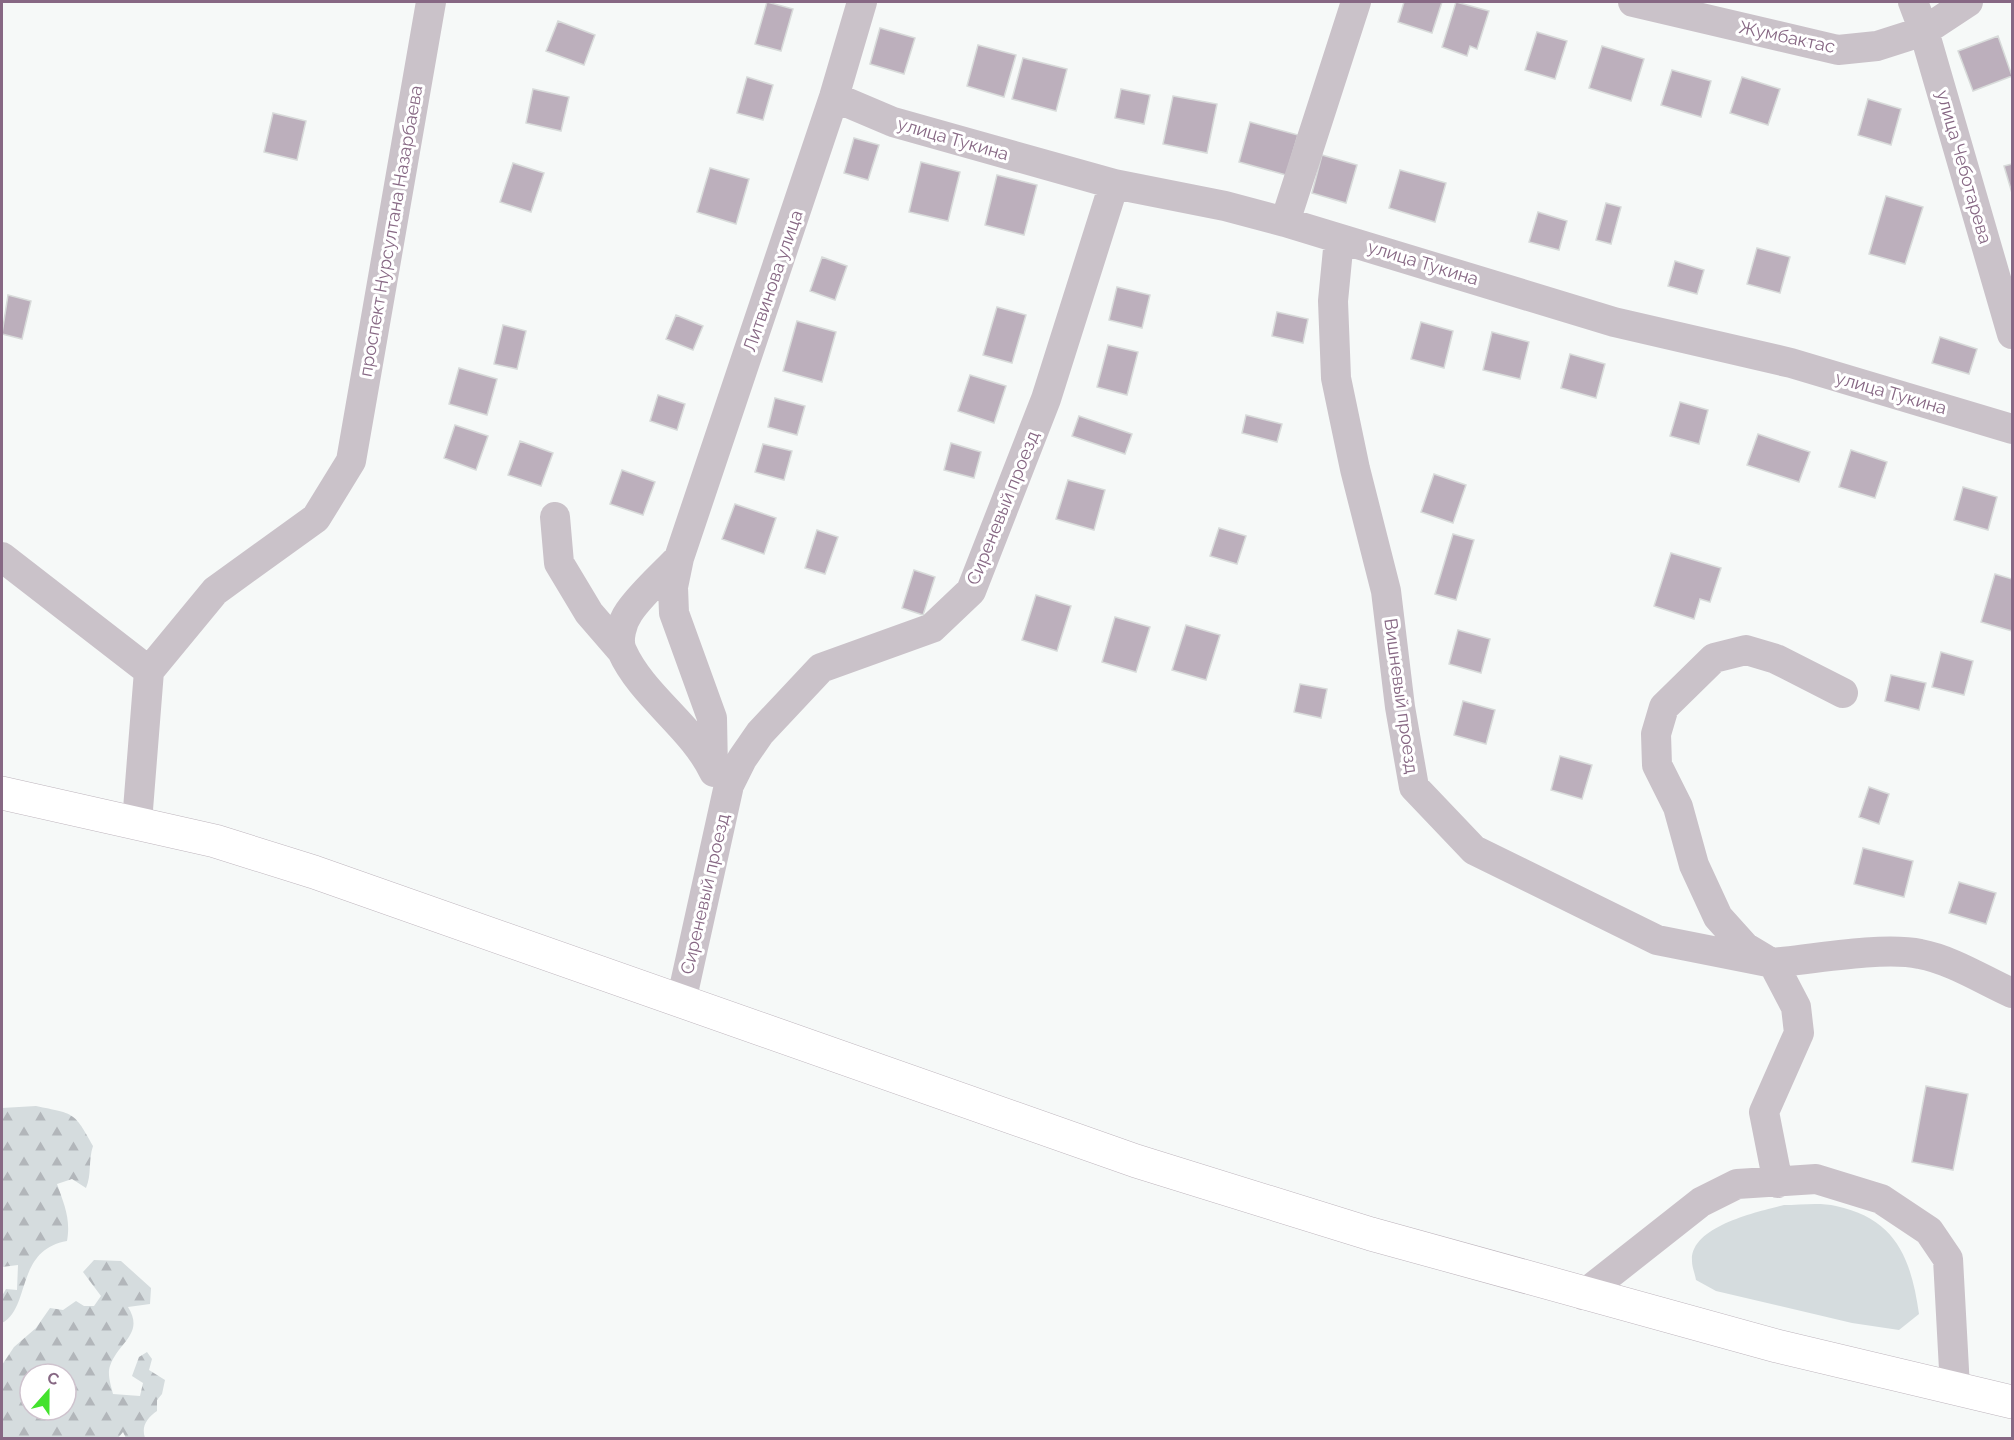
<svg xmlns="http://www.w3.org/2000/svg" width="2014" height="1440" font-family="Raleway,sans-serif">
<defs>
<pattern id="forest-firs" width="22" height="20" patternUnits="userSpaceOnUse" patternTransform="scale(1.5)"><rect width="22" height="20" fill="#d5dcde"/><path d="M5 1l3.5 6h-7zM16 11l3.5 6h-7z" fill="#b2b6ba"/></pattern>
</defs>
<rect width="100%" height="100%" fill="#f6f9f8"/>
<path fill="#d5dcde" d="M1784,1205c16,0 36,-3 52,1 60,13 75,52 83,108l-20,16 -47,-7 -136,-32 -20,-11c-1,-6 -4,-13 -4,-19 -2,-35 66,-49 92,-56z"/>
<path fill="url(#forest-firs)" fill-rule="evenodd" d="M36,1106c38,8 38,5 57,40 -5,15 -1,28 -7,42l-14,-9 -15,5c7,20 14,35 10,57 -52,9 -36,67 -65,82v-27l4,-7 11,1 1,-25 -16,2v-159z
M94,1260l27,1 30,27 -1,16 -22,3c17,27 -10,35 -18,59 -3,8 1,20 3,28l27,2 3,-13 -11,-7 7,-19 8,-5 5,7 -3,11 16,10 -3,14 -5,6v11c-10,7 -16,15 -12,27h-19l-3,-6 -5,6h-116v-73l12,-18 22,-19 14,-20 13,2 13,-9 8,5h10l7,-10 -18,-24zM30,1374h36v36h-36z"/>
<path fill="#bcafbc" stroke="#d8dbda" stroke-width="1.5" d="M767,2l26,7 -12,42 -26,-7z
M1404,2h38l-10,31 -34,-11z
M1456,2l33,9 -12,38 -7,-3 -3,10 -25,-9z
M558,21l37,14 -11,30 -38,-14z
M880,28l35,10 -11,36 -34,-10z
M1537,32l30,9 -12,38 -30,-9z
M1998,36l14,40 -39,15 -15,-40z
M978,45l38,10 -12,42 -37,-11z
M1602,46l42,13 -13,42 -42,-13z
M1023,58l44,11 -11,42 -44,-12z
M1672,70l39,11 -10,36 -40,-12z
M747,77l26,8 -10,35 -26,-7z
M1742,77l38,12 -12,36 -38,-12z
M533,89l36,8 -8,34 -35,-8z
M1121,89l29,6 -6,29 -29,-6z
M1173,96l44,8 -10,49 -44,-9z
M1868,99l33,10 -10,36 -33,-10z
M273,113l33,8 -9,39 -33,-8z
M1250,122l48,13 -12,40 -47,-13z
M854,138l25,7 -11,35 -24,-7z
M1322,155l35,10 -11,38 -34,-10z
M921,162l39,10 -12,49 -39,-9z
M513,163l31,10 -13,39 -31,-10z
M2012,164v29l-8,-27z
M710,168l39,11 -13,45 -39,-12z
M1400,170l46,13 -11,39 -46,-14z
M997,175l40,10 -13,50 -39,-10z
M1886,196l37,11 -18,57 -36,-10z
M1606,203l15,4 -10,37 -15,-4z
M1538,212l29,9 -8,29 -30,-8z
M1757,248l33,9 -10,36 -33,-9z
M822,257l25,9 -12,34 -25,-9z
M1675,261l29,9 -7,24 -29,-8z
M1117,287l33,8 -8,33 -33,-8z
M8,295l23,6 -9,38 -20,-5z
M997,307l29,8 -14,48 -29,-8z
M1277,312l31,7 -5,24 -31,-7z
M676,315l27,11 -10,24 -27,-11z
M797,321l39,11 -14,50 -39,-11z
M1421,322l32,9 -9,37 -33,-9z
M503,325l23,6 -9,38 -23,-5z
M1492,332l37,10 -9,37 -37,-9z
M1940,337l37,12 -8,25 -37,-11z
M1108,345l30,7 -11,43 -30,-8z
M1570,354l35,10 -9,34 -35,-10z
M459,368l38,11 -10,36 -38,-11z
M970,375l36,11 -12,37 -36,-12z
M658,395l27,9 -8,26 -27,-9z
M775,398l30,8 -8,29 -29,-8z
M1680,402l28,8 -9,34 -29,-8z
M1246,415l36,9 -5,18 -35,-9z
M1079,416l53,18 -7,20 -53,-18z
M455,425l33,11 -12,34 -32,-12z
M1758,434l52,18 -11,30 -52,-17z
M520,441l33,12 -12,33 -33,-11z
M951,443l30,9 -7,26 -30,-8z
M763,444l29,7 -8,29 -29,-8z
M1851,450l36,12 -12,36 -36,-11z
M622,470l33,12 -12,33 -33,-11z
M1434,474l32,11 -13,38 -32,-11z
M1068,480l37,10 -11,40 -38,-11z
M1963,487l34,10 -9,33 -34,-10z
M735,504l41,14 -12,36 -42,-15z
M1219,528l27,8 -9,28 -27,-8z
M817,530l21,7 -13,37 -20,-6z
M1453,534l21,6 -18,60 -21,-6z
M1671,553l50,15 -11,34 -10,-3 -6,20 -40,-13z
M914,570l21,7 -12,38 -21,-7z
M1995,574l17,5v52l-31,-9z
M1036,595l35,11 -14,45 -35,-11z
M1115,617l35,10 -14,45 -34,-10z
M1186,625l34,10 -14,45 -34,-10z
M1458,630l32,9 -9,34 -32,-9z
M1941,652l32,9 -9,34 -32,-8z
M1891,675l35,8 -7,27 -34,-9z
M1300,684l27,5 -6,29 -27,-6z
M1463,701l32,9 -9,34 -32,-9z
M1560,756l32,9 -10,34 -31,-9z
M1869,787l20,7 -10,30 -20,-7z
M1863,848l50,13 -9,36 -50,-13z
M1959,882l37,11 -10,31 -37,-11z
M1926,1086l42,8 -15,76 -41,-8z"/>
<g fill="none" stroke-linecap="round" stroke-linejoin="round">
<g stroke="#beb5bd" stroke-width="34">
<path id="major" d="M2,793l213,48 99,31 822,289 235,73 406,112 235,56"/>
</g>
<path stroke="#cac2c9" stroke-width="30" d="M1633,2l205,48 39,-4 47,-15 44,-29
M1913,2l11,29 88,303
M834,97l59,25 221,62 111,22 60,16 329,100 177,41 221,66
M1285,222l71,-220
M1339,239l-6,62 3,77 19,91 31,122 14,116 14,80 60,63 183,90 116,23
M555,517l4,46 30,50 32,37
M2,557l147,114
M679,558c-16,17 -37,35 -50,54 -7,10 -12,28 -7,39 20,45 71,76 92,121
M713,770l-1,-52 -38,-105 -1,-26 6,-29 155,-461 28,-95
M137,822l12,-151 66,-80 101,-73 35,-57 80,-459
M1765,959l-20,-12 -27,-30 -24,-52 -16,-58 -21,-42 -1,-31 8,-27 50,-49 32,-8 30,9 67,34
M681,1002l48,-217 13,-26 18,-26 61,-65 111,-40 39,-37 75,-192 68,-215
M1778,1183l-14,-71 35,-79 -3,-26 -23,-44c39,-4 111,-17 147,-9 32,6 63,26 92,39
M1583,1295l118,-93 36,-18 79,-5 65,20 48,32 19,28 7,129"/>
<use href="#major" stroke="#fff" stroke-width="33"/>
</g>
<g text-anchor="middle" stroke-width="6" stroke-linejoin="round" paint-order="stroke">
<g font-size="18" fill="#876884" stroke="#fff">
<text transform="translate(1787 37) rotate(12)" y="6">Жумбактас</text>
<text transform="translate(953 139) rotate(16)" y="6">улица Тукина</text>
<text transform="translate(1964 167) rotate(74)" y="6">улица Чеботарева</text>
<text transform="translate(391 231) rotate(-80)" y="6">проспект Нурсултана Назарбаева</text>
<text transform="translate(1423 263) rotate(17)" y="6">улица Тукина</text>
<text transform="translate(773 281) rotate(-71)" y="6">Литвинова улица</text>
<text transform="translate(1891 393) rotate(16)" y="6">улица Тукина</text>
<text transform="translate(1003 508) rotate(-68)" y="6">Сиреневый проезд</text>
<text transform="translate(1401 696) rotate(82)" y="6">Вишневый проезд</text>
<text transform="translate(705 894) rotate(-77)" y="6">Сиреневый проезд</text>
</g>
</g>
<rect width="2014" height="1440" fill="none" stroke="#876884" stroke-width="6"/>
<g transform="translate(48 1392) rotate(21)"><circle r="28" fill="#ffffff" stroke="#cfc3ce" stroke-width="1.5"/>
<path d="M0-4.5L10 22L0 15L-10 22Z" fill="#43e22d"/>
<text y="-9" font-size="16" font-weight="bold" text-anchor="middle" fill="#876884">С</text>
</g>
</svg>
